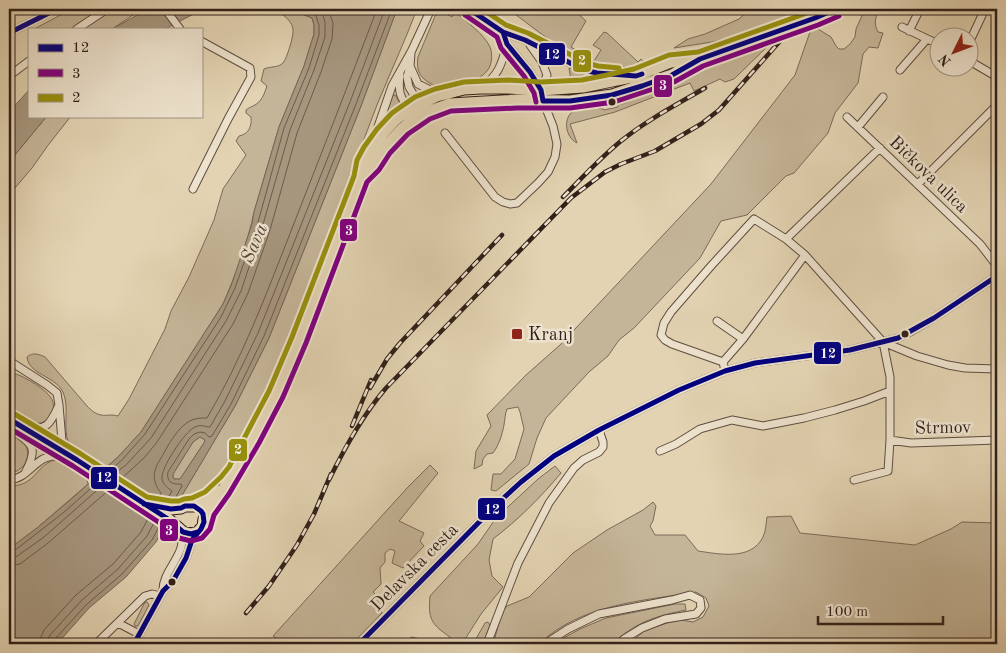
<svg xmlns="http://www.w3.org/2000/svg" width="1006" height="653" font-family="'Old Standard TT',serif">
<rect width="100%" height="100%" fill="#e3d3b2"/>
<filter id="stains"><feTurbulence type="fractalNoise" baseFrequency=".004" numOctaves="4"/><feColorMatrix values="0 0 0 0 .2 0 0 0 0 .09 0 0 0 0 .02 0 0 0 .5 -.17"/></filter>
<radialGradient id="worn" r=".72"><stop offset=".6" stop-color="#630" stop-opacity="0"/><stop offset="1" stop-color="#630" stop-opacity=".3"/></radialGradient>
<path fill="#c5b598" stroke="#7b6a59" d="M72,9h29l-31,20h-36z
M113,9h29l-30,20h-30z
M254,9h35l23,9 2,7v9l-10,32 -25,61 -25,85c-6,30 -19,64 -31,92l-82,128 -23,25 -13,11 -15,-10 -17,-8 2,-2c-2,-2 -4,-3 -6,-5 -7,-12 1,-36 -6,-51 -9,-17 -34,-17 -36,-35 6,-5 11,-3 18,0l42,49c4,4 8,8 14,9 7,1 9,-1 17,1l11,-17 36,-70 6,-18 18,-34 25,-57 9,-31 23,-34 -10,-14 3,-5c10,-2 13,-10 12,-19l-5,-4v-3c2,-2 5,-3 7,-4 9,-4 11,-12 14,-20l-6,-5 3,-12c7,-3 14,-1 19,-6 4,-5 11,-27 10,-34 -1,-6 -6,-12 -12,-15 -8,-3 -19,-3 -27,-5z
M397,9h20c-12,32 -27,64 -40,96l-108,284 -53,93c-11,10 -22,18 -38,20l57,-96 34,-68 92,-232z
M438,9l14,8 3,-5c11,9 29,22 35,35 3,7 2,20 -4,25 -6,7 -15,9 -24,12 -16,4 -26,6 -39,-6 -6,-6 -6,-13 -5,-21z
M508,9h65l13,12 -15,26 23,14 7,-11 -8,-5 11,-13 3,1 31,29 3,-3 4,4c-13,5 -24,4 -38,2 -40,-7 -67,-33 -99,-56z
M750,9h47l-6,11 -13,5 -66,17 -38,6 14,-9 17,-5 34,-15z
M865,9h14c-3,8 -6,14 -1,23l5,1 -5,15 -9,-1 -6,7 -5,29 -23,30 -7,20 -34,40 -8,3 -39,39 -26,6 -21,37 -66,70 -15,12 -11,16 -19,16 -43,46 -9,20 -8,26 -33,27 -5,-1 2,-16h8l14,-15 9,-30 -4,-17 -2,-5 -11,2c-2,5 -2,10 -3,16 -2,10 -5,20 -11,28l-6,1 -4,5 -1,6 -8,4 2,-18 15,-25 -4,-11 39,-40 34,-30 151,-161 84,-109 16,-46 4,-2 16,10 5,9 3,3h5l6,-5 5,-7 1,-8z
M773,41l-39,38 -9,3 -5,-3 -26,12 -4,-8 -75,29 -45,12 7,19c-12,-6 -15,-26 -2,-33 9,-4 19,-2 28,-1l1,1 14,-3v-2c14,-3 25,-12 39,-18 38,-17 77,-33 116,-46z
M569,68l19,6 1,3 -18,3z
M393,95h2c3,3 4,8 7,12l-16,14 -2,-3z
M47,116h24l-22,28 -17,24 -23,27v-33z
M16,374c9,3 30,15 35,24 3,4 3,10 1,15 -9,21 -31,4 -43,-4v-34z
M9,432c5,4 12,7 16,12 5,7 3,20 -5,25 -3,3 -7,3 -11,3z
M200,437l5,3 -1,3 -24,36h-6l-1,-2v-3l20,-32z
M54,460h5l21,12 6,4 2,8 -51,44 -28,21v-63c27,0 25,-19 45,-26z
M430,465l8,8 -39,48 25,12 -4,8 4,5 -21,22 -11,-5 3,-12 -5,-2 -5,4v9l-5,6 1,16 -8,8 6,6 4,6 -2,6 1,3 -30,31h-66l-13,-8 135,-149z
M555,466l6,7c-20,24 -43,47 -68,66l-4,21 3,16 11,11 -22,27 -19,30h-53l2,-7 34,7 5,-7c-19,-13 -22,-18 -20,-41l48,-52 18,-26 42,-39z
M653,502l3,4 -3,15 -3,5 5,9h30l13,16c21,3 53,10 65,-14 3,-6 3,-14 4,-20l24,-1 9,17 115,12 36,-16 11,-7 35,1v121h-368l15,-13 23,-8 14,-3 12,2 10,-5 6,-11 -3,-8 -10,-6c-54,9 -115,12 -157,52h-46l9,-31 5,-7 22,-9 44,-44 34,-23 36,-20z
M145,602h2l2,3 -11,21h-3l-1,-2z
M675,604h10l1,6c-30,6 -50,12 -74,34h-59l27,-15 26,-11z
M488,622l2,3 -7,19h-10l12,-21z"/>
<path fill="#a6967e" stroke="#776756" fill-rule="evenodd" d="M148,9h55l-38,20h-53z
M289,9h108l-36,97 -92,232 -34,68 -57,96 -22,40 -30,35 -37,31 -32,36h-48v-95l28,-21 39,-33 42,-38 23,-25 82,-128 8,-18 21,-62 2,-12 25,-85 25,-61 10,-32v-9l-2,-7zM200,437l5,3 -1,3 -24,36h-6l-1,-2v-3l20,-32z
M29,90v26h18l-38,46v-50z"/>
<path fill="#e3d3b2" d="M103,466l44,27 12,5 15,3 9,-1 -15,26 -77,-48z"/>
<g fill="none" stroke-linecap="round" stroke-linejoin="round">
<path stroke="#6c5b4c" stroke-width="1" d="M108,472l14,-12 23,-26 76,-117 14,-29 22,-62 27,-98 25,-60 10,-33v-10l-3,-9 -2,-2 -10,-5
M113,475l13,-10 25,-27 75,-117 15,-30 21,-63 28,-98 24,-60 11,-33v-15l-3,-9 -4,-4
M120,480l25,-23 12,-15 76,-118 15,-31 22,-63 27,-97 24,-61 11,-33 1,-16 -5,-14
M158,500l3,-7c-7,-9 -9,-17 -4,-28 9,-15 21,-42 38,-46 4,-1 8,-1 12,-1 35,-59 59,-123 84,-187 29,-74 58,-148 86,-222
M166,501l6,-10c-4,-3 -9,-6 -10,-12 -2,-10 23,-48 33,-52 6,-3 10,0 15,0l15,-26 33,-68 92,-231 35,-93
M173,502l9,-16 -1,-2c-9,1 -15,-3 -13,-12l21,-33 5,-5 6,-2 5,1 4,4 3,-1 19,-32 33,-68 92,-232 36,-95
M9,552l5,-1 49,-38 35,-31
M9,559l7,-2 28,-20 59,-52
M9,566l11,-2 28,-21 62,-54
M40,644l1,-7 3,-7 32,-35 37,-31 28,-32 9,-17
M47,644l1,-5 2,-4 32,-35 36,-31 29,-33 9,-17
M54,644l1,-5 31,-34 36,-31 30,-34 9,-17"/>
<g stroke="#5e4d40" stroke-width="9">
<path id="minor" d="M165,9l15,20
M469,9l34,23 22,8 59,30 13,3 26,2
M902,27l36,17
M77,29l30,-20
M909,31l11,-22
M9,33l48,-24
M530,45l12,17 5,13 -6,15
M968,45l17,-36
M411,53l-1,13 8,18 16,8h9
M968,60l29,17
M410,66l-3,11 2,10 12,20
M900,70l27,-31
M400,74c-2,17 -1,24 12,37
M9,76l20,-15
M481,88c17,-12 21,-24 26,-44
M847,117l133,127 17,22
M858,127l25,-30
M445,133l50,64 8,5 7,2 7,-1 21,-20 10,-11 7,-15 2,-13 -4,-18 -10,-25 -2,-11 -11,-18 -23,-28 -4,-12
M372,144l20,-58 20,-36 19,-41
M918,184l79,-79
M193,189l35,-70 23,-42 -1,-9 -49,-27
M786,239l94,-91
M717,321l26,18
M723,362l20,-23 62,-84
M9,364l2,-2 36,23 10,8 2,12 3,36 6,13c-9,1 -17,1 -25,5 -12,7 -19,20 -34,21
M725,371l-2,-9 -51,-18 -7,-4 -4,-5 3,-12 7,-11 40,-46 43,-47 32,20 19,16 78,87 34,14 31,9 17,3 32,1
M890,391v49l21,3 86,-3
M9,427c18,15 32,16 17,44
M27,428c21,3 24,-6 32,-23
M660,451l16,-7 24,-15 32,-9 31,6 41,-8 31,-8 29,-9 26,-10v-14l-7,-35
M854,480l34,-9 2,-31
M163,591c-1,-22 27,-38 17,-61
M118,623l21,11
M96,644l49,-48 7,-2 8,2
M134,644l29,-53 10,-10 13,-23 6,-18 5,-8
M359,644l139,-141 23,-21 33,-26 45,-26 80,-40 46,-19 30,-8 95,-13 48,-12 14,-7 22,-13 63,-42
M487,644l31,-81 31,-60 25,-35 9,-8 16,-8 4,-5v-5l-4,-12
M545,644l23,-15 31,-15 73,-14 18,-5 10,5 1,8 -5,6 -31,5 -23,9 -18,11 -5,5"/>
</g>
<g stroke="#31201a" stroke-width="13">
<path id="primary" d="M362,177l11,-12 11,-17 19,-20 15,-11 9,-5 23,-8 67,-4 53,1 42,-6 60,-20 28,-16 115,-41 21,-9
M9,419l68,41 91,59 15,13 8,2 7,-2 5,-6 1,-7 3,-8 16,-21 30,-51 23,-45 23,-54 62,-162 3,-15 6,-12 12,-17 14,-15 23,-15 18,-8 27,-7 17,-1h27l33,2 42,-3 53,-11 35,-14 29,-3
M153,506l18,3 10,-1 4,-2h9l10,-5 13,-10"/>
</g>
<use href="#minor" stroke="#ede2cd" stroke-width="7"/>
<use href="#primary" stroke="#e3d3b2" stroke-width="11"/>
<g stroke="#31201a" stroke-width="4.5">
<path id="rail" d="M563,197c19,-19 37,-39 58,-56 26,-21 55,-36 84,-53
M370,388l17,-29 13,-16 102,-108
M352,426l19,-46
M329,480c16,-33 33,-64 57,-92l185,-190 34,-26 16,-8 34,-13 46,-27 18,-14 62,-70
M246,613l23,-27 28,-41 17,-31 17,-40"/>
</g>
<use href="#rail" stroke="#ede2cd" stroke-width="2.5" stroke-dasharray="8" stroke-linecap="butt"/>
<g stroke="#ede2cd" stroke-width="9">
<path id="bus-1" d="M469,9l34,23 22,8 59,30 13,3 39,3 6,-2
M503,32l4,12 23,28 11,18 2,11h27l42,-6 30,-9 30,-11 28,-16 115,-41 21,-9
M9,33l48,-24
M9,419l68,41 91,59 15,13 8,2 7,-2
M134,644l29,-53 10,-10 13,-23 6,-18 9,-11 3,-7 -1,-8 -2,-3 -7,-5h-9l-4,2 -10,1 -27,-5
M359,644l139,-141 23,-21 33,-26 45,-26 80,-40 46,-19 30,-8 95,-13 48,-12 36,-20 63,-42"/>
</g>
<g stroke="#ede2cd" stroke-width="9">
<path id="bus-2" d="M465,15l32,22 4,11 23,28 10,17 2,9
M9,428l64,38 90,59 16,13 12,3 11,-3 8,-9 4,-14 15,-21 30,-51 24,-46 23,-54 61,-161 12,-12 11,-17 18,-19 22,-15 21,-8 66,-3h53l44,-6 60,-20 29,-16 115,-41 21,-9"/>
</g>
<g stroke="#ede2cd" stroke-width="9">
<path id="bus-3" d="M482,9l24,16 22,8 59,30 11,3 21,2
M13,413l68,41 66,43 24,4h8l5,-2 8,-1 13,-6 16,-15 8,-10 40,-76 23,-54 62,-161 3,-16 7,-13 13,-18 15,-16 23,-16 20,-8 29,-7 44,-2 33,2 41,-2 25,-5 27,-6 35,-14 29,-3 120,-43"/>
</g>
<use href="#bus-1" stroke="#000080" stroke-width="5"/>
<use href="#bus-2" stroke="#800080" stroke-width="5"/>
<use href="#bus-3" stroke="#98900d" stroke-width="5"/>
</g>
<g fill="#31201a" stroke="#ede2cd" stroke-width="2">
<circle cx="612" cy="102" r="4.5"/>
<circle cx="905" cy="334" r="4.5"/>
<circle cx="172" cy="582" r="4.5"/>
</g>
<rect fill="#8f2418" stroke="#ede2cd" stroke-width="2" x="511" y="328" width="12" height="12" rx="2.5"/>
<g text-anchor="middle" stroke-width="5" stroke-linejoin="round" paint-order="stroke">
<g font-size="18" fill="#31201a" stroke="#ede2cd">
<text transform="translate(929 174) rotate(44)" y="6">Bičkova ulica</text>
<text transform="translate(943 427) rotate(-1)" y="6">Strmov</text>
<text transform="translate(414 567) rotate(-45)" y="6">Delavska cesta</text>
</g>
<g font-size="18" fill="#31201a" stroke="#ede2cd" text-anchor="start">
<text x="528" y="340">Kranj</text>
</g>
<g font-size="19" font-style="italic" fill="#5a493d" stroke="#ede2cd">
<text transform="translate(253 243) rotate(-66)" y="7">Sava</text>
</g>
</g>
<g stroke="#ede2cd" stroke-width="2">
<rect x="538" y="42" width="28" height="24" rx="5" fill="#000080"/>
<rect x="572" y="49" width="20" height="24" rx="5" fill="#98900d"/>
<rect x="653" y="74" width="20" height="24" rx="5" fill="#800080"/>
<rect x="339" y="218" width="19" height="24" rx="5" fill="#800080"/>
<rect x="813" y="341" width="29" height="24" rx="5" fill="#000080"/>
<rect x="228" y="438" width="20" height="24" rx="5" fill="#98900d"/>
<rect x="90" y="466" width="28" height="24" rx="5" fill="#000080"/>
<rect x="477" y="497" width="29" height="24" rx="5" fill="#000080"/>
<rect x="159" y="518" width="20" height="24" rx="5" fill="#800080"/>
</g>
<g font-size="14" text-anchor="middle" font-weight="bold" fill="#fff">
<text x="552" y="59">12</text>
<text x="582" y="65">2</text>
<text x="663" y="90">3</text>
<text x="349" y="235">3</text>
<text x="828" y="358">12</text>
<text x="238" y="454">2</text>
<text x="104" y="482">12</text>
<text x="492" y="514">12</text>
<text x="169" y="535">3</text>
</g>
<rect width="1006" height="653" fill="none" stroke="#e3d3b2" stroke-width="30"/>
<rect x="10" y="10" width="986" height="633" fill="none" stroke="#31201a" stroke-width="2.5"/>
<rect x="15" y="15" width="976" height="623" fill="none" stroke="#31201a"/>
<rect x="28" y="28" width="175" height="90" fill="#ede2cd" stroke="#a29485"/>
<rect x="38" y="44" width="25" height="8" fill="#000080" stroke="#a29485"/>
<text x="72" y="52" font-size="15" fill="#31201a">12</text>
<rect x="38" y="69" width="25" height="8" fill="#800080" stroke="#a29485"/>
<text x="72" y="78" font-size="15" fill="#31201a">3</text>
<rect x="38" y="94" width="25" height="8" fill="#98900d" stroke="#a29485"/>
<text x="72" y="102" font-size="15" fill="#31201a">2</text>
<g transform="translate(954 52) rotate(228)"><circle r="24" fill="#ede2cd" stroke="#a29485"/>
<path d="M0-4L9 19L0 12L-9 19Z" fill="#8f2418"/>
<text y="-8" font-size="14" font-weight="bold" text-anchor="middle" fill="#31201a">N</text>
</g>
<path d="M818 616v8h125v-8" fill="none" stroke="#31201a" stroke-width="2.5"/>
<text x="826" y="616" font-size="15" fill="#31201a" stroke="#ede2cd" stroke-width="4" paint-order="stroke">100 m</text>
<rect width="100%" height="100%" filter="url(#stains)"/>
<rect width="100%" height="100%" fill="url(#worn)"/>
</svg>
